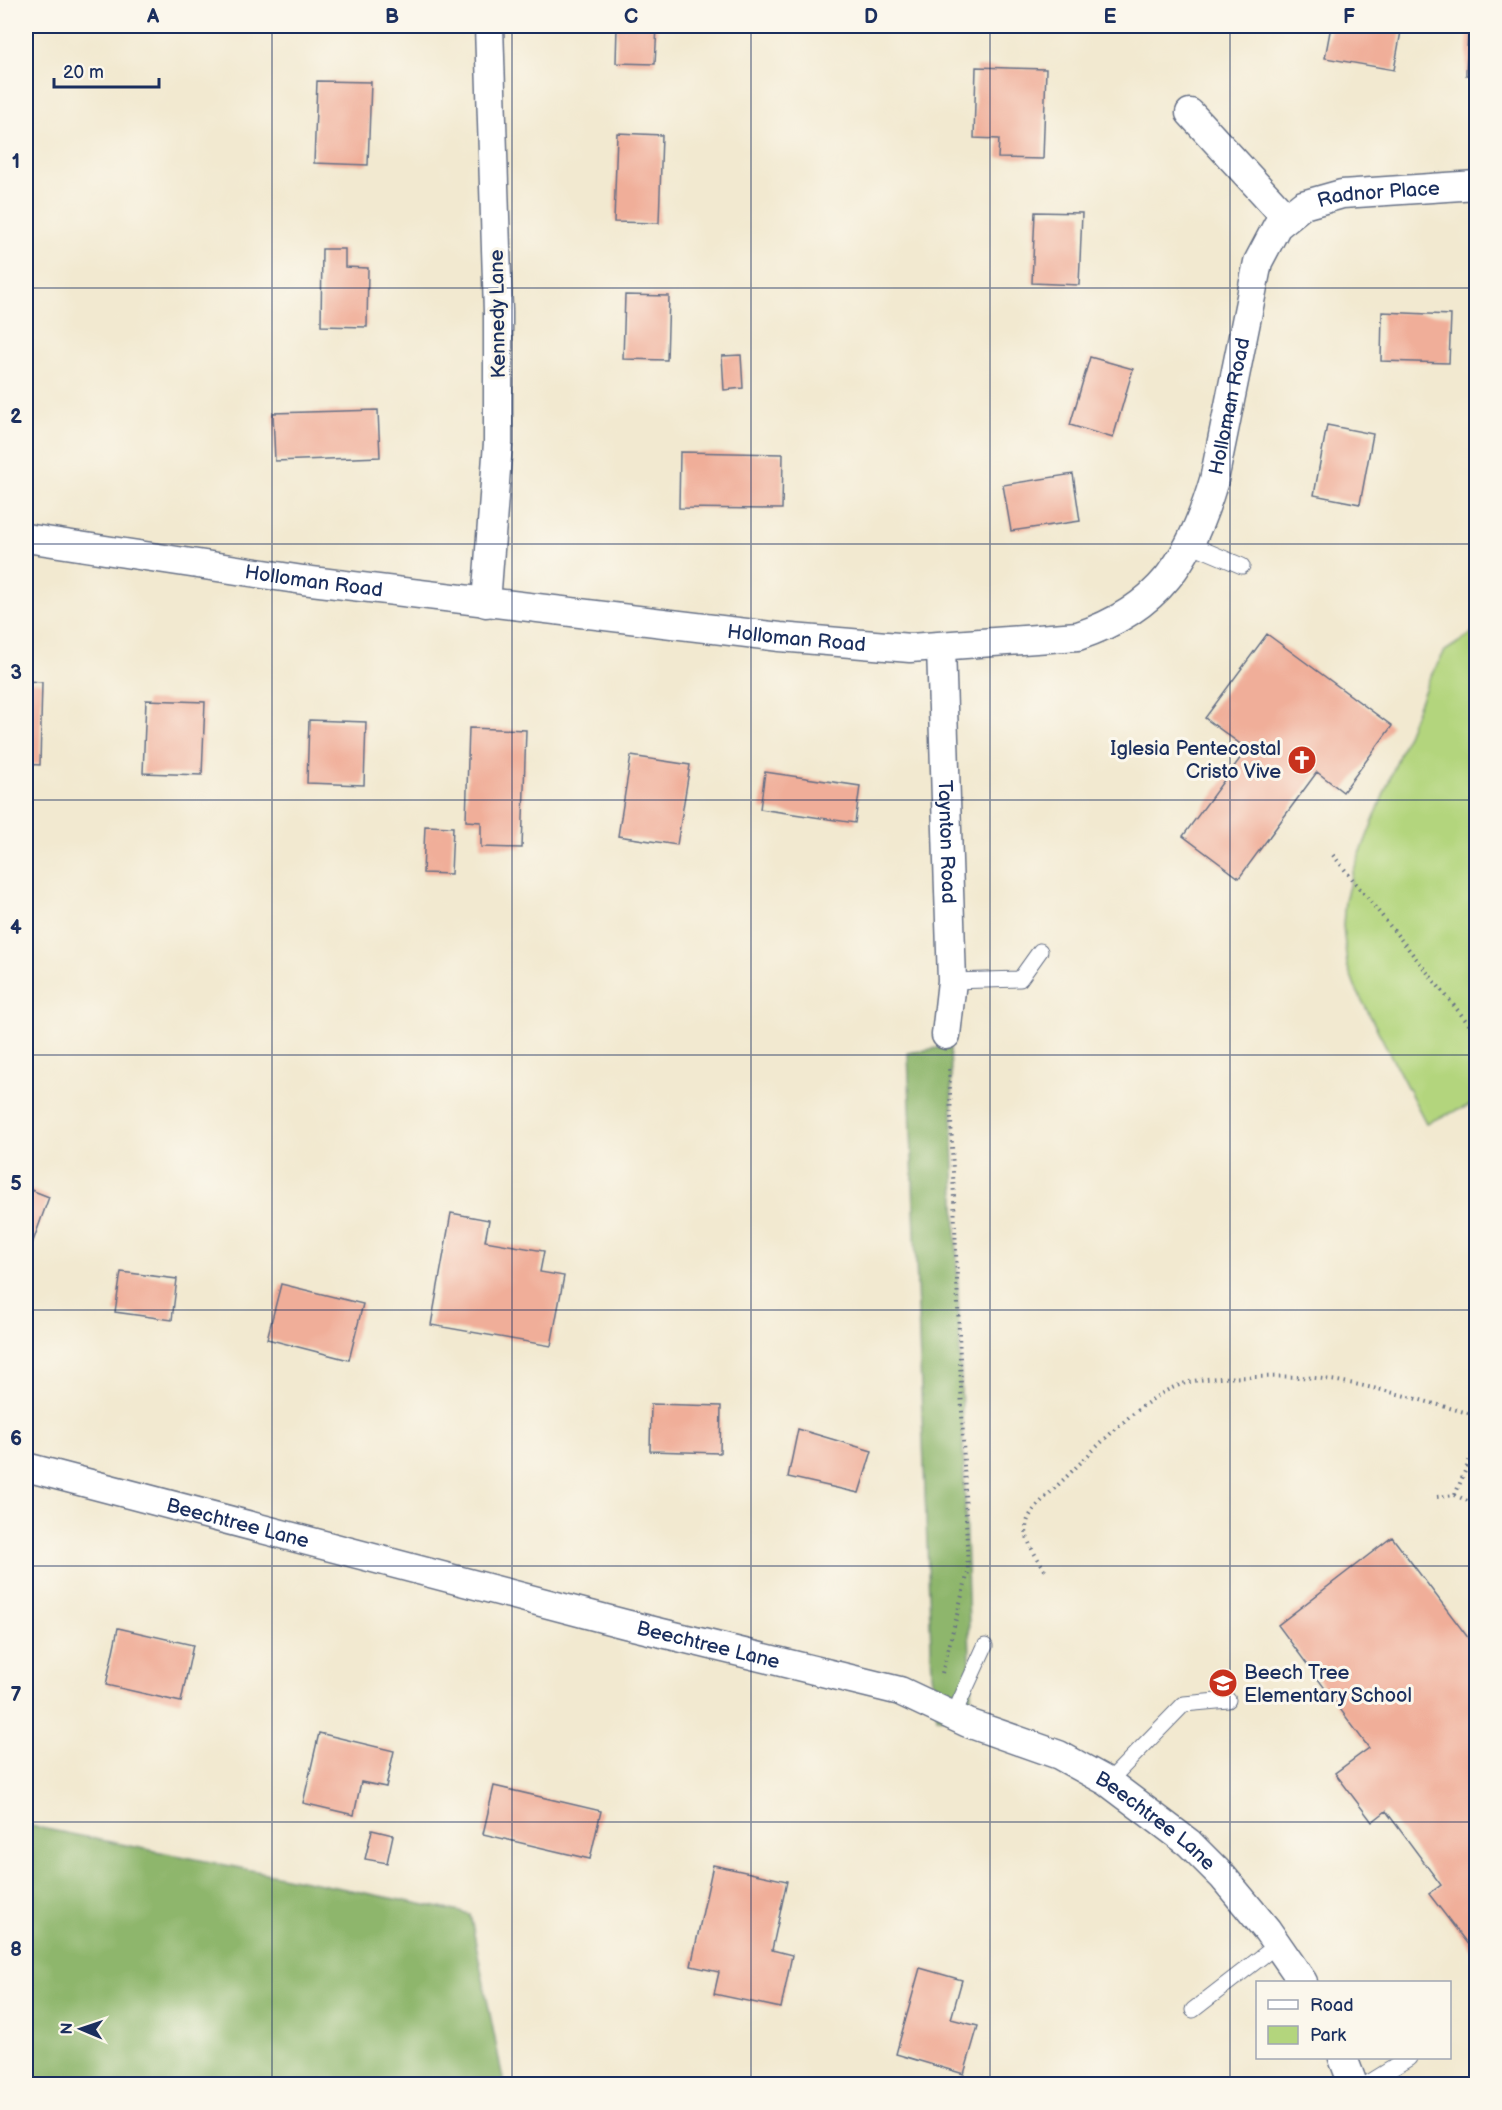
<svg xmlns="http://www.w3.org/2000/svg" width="1502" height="2110" font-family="'Balsamiq Sans',sans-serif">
<rect width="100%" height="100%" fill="#fbf7ec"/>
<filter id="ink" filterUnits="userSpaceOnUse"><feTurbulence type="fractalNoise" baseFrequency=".0167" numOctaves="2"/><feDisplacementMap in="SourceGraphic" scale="12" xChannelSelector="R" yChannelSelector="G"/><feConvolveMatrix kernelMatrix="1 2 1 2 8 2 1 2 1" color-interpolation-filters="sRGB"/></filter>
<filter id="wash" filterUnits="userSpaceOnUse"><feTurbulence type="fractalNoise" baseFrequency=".008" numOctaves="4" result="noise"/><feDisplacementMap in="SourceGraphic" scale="24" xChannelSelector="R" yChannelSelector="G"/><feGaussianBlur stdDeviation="1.35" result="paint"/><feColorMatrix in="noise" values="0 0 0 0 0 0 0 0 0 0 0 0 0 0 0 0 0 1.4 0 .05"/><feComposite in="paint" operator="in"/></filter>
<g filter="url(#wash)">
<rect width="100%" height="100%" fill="#f2e9d0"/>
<path fill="#b3d57d" stroke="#67826e" stroke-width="1.5" d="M1476,631v472l-50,20 -71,-136 -8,-22 -4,-40 2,-25 8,-28 76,-193 16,-28z"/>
<path fill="#8eb66c" stroke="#547265" stroke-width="1.5" d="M950,1046l22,673 -35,-2 -5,-44 -24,-620z
M26,1825l444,89 34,170h-478z"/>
<g id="blocks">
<path fill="#f0ae99" d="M617,26h40l-2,38 -39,-1z
M1331,26h71l-8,44 -69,-12z
M1468,28h8v48l-10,-1z
M976,67l70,2 -3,90 -45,-1 1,-19 -25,-1z
M317,81l54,1 -3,83 -54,-2z
M617,133l45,2 -3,88 -45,-1z
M1035,212l47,1 -3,72 -47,-2z
M322,249h23v18l23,1 -1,59 -46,-1z
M625,295l44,1 -2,64 -44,-1z
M1382,312l69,3 -2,48 -68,-2z
M741,355l2,33 -19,2 -2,-34z
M1090,357l43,12 -20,69 -43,-13z
M378,410l2,47 -105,4 -2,-48z
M1327,425l46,9 -13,70 -46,-9z
M680,452l103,2 -1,55 -103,-1z
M1073,474l7,47 -69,10 -8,-46z
M1267,634l125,92 -49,66 -26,-20 -78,106 -56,-42 64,-87 -42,-31z
M26,681l16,1 -2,83 -14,-1z
M146,700l59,2 -3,73 -59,-2z
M309,720l57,2 -2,63 -57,-2z
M469,728l57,2 -4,118 -41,-1v-25l-15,-1z
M631,756l59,9 -13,80 -59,-9z
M765,772l95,14 -5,37 -95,-14z
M425,826l28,1 -2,47 -28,-1z
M26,1188l23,9 -23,64z
M451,1213l38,7 -4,21 59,10 -4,21 24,4 -13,70 -120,-21z
M121,1272l56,7 -5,41 -57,-8z
M281,1284l82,20 -14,56 -82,-21z
M651,1404l70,2 -1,47 -70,-2z
M798,1429l74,22 -13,42 -71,-16z
M1392,1537l77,102 7,-6v322l-47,-61 12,-9 -55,-74 -14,11 -37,-49 34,-25 -91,-123z
M118,1628l75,17 -12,57 -75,-17z
M319,1733l75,18 -8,36 -25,-5 -7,33 -51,-12z
M494,1786l107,25 -11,48 -107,-25z
M372,1830l21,5 -6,28 -22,-4z
M713,1865l74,16 -15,69 20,5 -11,53 -67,-14 5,-22 -28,-6z
M920,1968l42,12 -11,39 27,7 -14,48 -68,-20z"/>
</g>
</g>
<g filter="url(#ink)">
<use href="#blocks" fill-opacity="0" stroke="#667086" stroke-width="1.5"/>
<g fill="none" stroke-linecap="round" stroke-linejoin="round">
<g stroke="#667086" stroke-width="17">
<path id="service" d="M1190,544l52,22
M952,981l68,-2 20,-28
M953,1716l32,-70
M1108,1782l76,-78 44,-4
M1193,2010l84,-65
M1367,2084l42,-26"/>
</g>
<g stroke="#667086" stroke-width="31">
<g id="minor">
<path d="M1190,113l96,104"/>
<path id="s1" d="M26,538l277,42 477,57 130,11 168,-12c81,-27 113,-77 136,-156l44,-218 19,-36 26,-21 39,-11 134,-9"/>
<path d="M486,603l12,-160v-131l-9,-286"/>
<path id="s2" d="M941,648l11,333 -6,54"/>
<path id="s3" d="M26,1467l599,157 275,67 68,32 91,32 49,27 81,61 34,34 44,53 36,52"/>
<path d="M1343,2058l10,26"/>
</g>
</g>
<path stroke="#667086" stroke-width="4" stroke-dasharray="1.5 4.5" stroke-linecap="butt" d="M1333,855l143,178
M1455,1495l21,-50
M1437,1497l18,-2 21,10
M1045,1570c-33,-48 -20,-52 17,-89 28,-27 79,-82 115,-95 22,-9 48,-8 72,-9 17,0 33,-1 50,0 56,2 122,24 177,38
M942,1673l26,-101 -19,-506"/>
<use href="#service" stroke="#fff" stroke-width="15"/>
<use href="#minor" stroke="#fff" stroke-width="28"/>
</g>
</g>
<path fill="none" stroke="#1b2f5e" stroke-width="1.5" stroke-opacity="0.55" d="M272,26v2058M512,26v2058M751,26v2058M990,26v2058M1230,26v2058M26,288h1450M26,544h1450M26,800h1450M26,1055h1450M26,1310h1450M26,1566h1450M26,1822h1450"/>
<defs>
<g id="church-disc" transform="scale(1.5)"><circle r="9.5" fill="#c8321e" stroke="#fbf7ec"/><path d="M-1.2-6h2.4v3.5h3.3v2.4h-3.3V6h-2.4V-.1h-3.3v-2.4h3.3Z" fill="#fff"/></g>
<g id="school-disc" transform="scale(1.5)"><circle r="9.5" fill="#c8321e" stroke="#fbf7ec"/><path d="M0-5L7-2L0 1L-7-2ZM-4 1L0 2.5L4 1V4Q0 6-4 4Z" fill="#fff"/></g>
</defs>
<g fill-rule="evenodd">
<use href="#church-disc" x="1302" y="760"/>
<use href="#school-disc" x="1223" y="1683"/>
</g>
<g text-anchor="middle" stroke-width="6" stroke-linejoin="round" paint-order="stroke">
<g font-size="20" fill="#1b2f5e" stroke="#fbf7ec">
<text dy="7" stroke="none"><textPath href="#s1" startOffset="1650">Radnor Place</textPath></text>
<text transform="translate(497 314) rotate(-91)" y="7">Kennedy Lane</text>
<text dy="7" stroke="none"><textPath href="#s1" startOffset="1352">Holloman Road</textPath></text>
<text dy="7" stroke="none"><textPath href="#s1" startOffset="291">Holloman Road</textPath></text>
<text dy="7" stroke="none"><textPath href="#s1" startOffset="777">Holloman Road</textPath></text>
<text dy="7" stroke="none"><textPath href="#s2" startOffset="194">Taynton Road</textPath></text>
<text dy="7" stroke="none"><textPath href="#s3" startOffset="219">Beechtree Lane</textPath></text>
<text dy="7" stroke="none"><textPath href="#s3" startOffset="705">Beechtree Lane</textPath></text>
<text dy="7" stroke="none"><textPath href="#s3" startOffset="1191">Beechtree Lane</textPath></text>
</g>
<g font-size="20" fill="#1b2f5e" stroke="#fbf7ec" text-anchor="end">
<text x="1281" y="755">Iglesia Pentecostal<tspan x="1281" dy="23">Cristo Vive</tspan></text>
<text x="1244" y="1679" text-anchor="start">Beech Tree<tspan x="1244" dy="23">Elementary School</tspan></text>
</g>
</g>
<rect width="1502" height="2110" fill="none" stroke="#fbf7ec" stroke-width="66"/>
<rect x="1256" y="1981" width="195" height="78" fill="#fbf7ec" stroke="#a1a7b3" stroke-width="1.5"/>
<rect x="1268" y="2000" width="30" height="9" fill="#ffffff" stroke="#a1a7b3" stroke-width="1.5"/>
<text x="1310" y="2011" font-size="18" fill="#1b2f5e">Road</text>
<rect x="1268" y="2026" width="30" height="18" fill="#b3d57d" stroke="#a1a7b3" stroke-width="1.5"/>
<text x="1310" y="2041" font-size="18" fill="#1b2f5e">Park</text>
<g transform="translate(81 2029) rotate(272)" stroke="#fbf7ec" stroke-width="4.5" paint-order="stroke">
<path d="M0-4.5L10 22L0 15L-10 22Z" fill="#1b2f5e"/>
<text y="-9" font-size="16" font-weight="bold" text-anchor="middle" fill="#1b2f5e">N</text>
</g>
<path d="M54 78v9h105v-9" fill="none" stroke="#1b2f5e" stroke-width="3"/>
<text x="63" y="78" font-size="18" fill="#1b2f5e" stroke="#fbf7ec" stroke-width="4.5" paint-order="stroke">20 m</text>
<rect x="33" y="33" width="1436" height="2044" fill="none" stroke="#1b2f5e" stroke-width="2"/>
<g font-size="20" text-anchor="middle" font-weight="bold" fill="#1b2f5e">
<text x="153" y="23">A</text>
<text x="392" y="23">B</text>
<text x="631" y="23">C</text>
<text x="871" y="23">D</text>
<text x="1110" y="23">E</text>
<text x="1349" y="23">F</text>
<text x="16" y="168">1</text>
<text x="16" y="423">2</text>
<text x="16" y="679">3</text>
<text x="16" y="934">4</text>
<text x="16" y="1190">5</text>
<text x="16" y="1445">6</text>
<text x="16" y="1701">7</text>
<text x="16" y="1956">8</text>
</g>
</svg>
